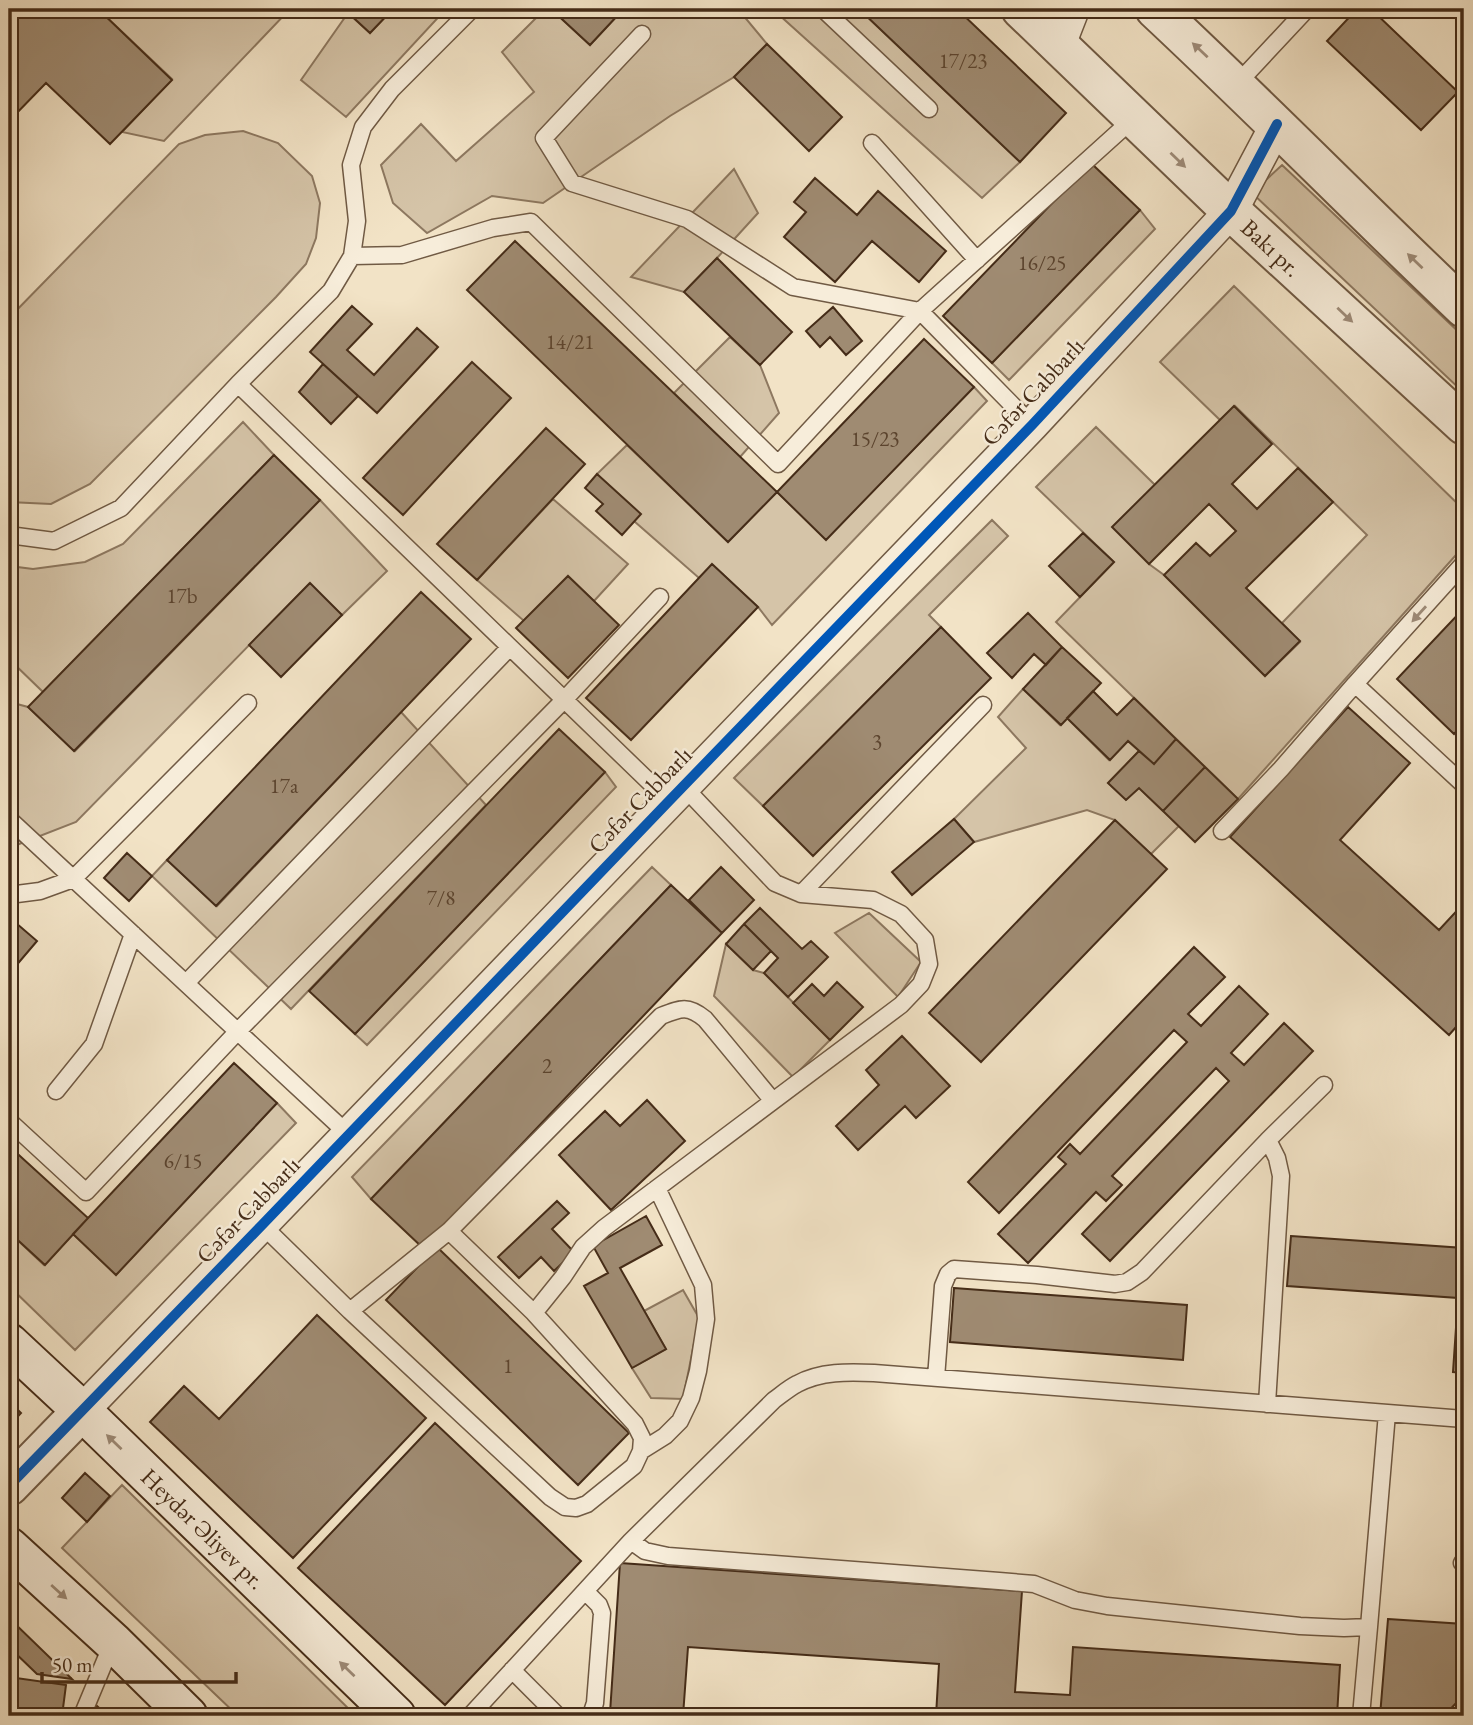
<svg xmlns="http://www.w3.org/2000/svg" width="1473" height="1725" font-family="'EB Garamond',serif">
<rect width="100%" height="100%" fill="#f2e3c6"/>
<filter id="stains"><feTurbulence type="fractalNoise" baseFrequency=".00286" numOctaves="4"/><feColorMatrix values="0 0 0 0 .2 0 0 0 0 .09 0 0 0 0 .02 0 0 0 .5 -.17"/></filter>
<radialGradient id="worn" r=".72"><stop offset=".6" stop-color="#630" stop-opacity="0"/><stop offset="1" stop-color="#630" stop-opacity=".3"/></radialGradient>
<path fill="#d5c4a8" stroke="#8d7860" stroke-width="2" d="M98,9h192l-126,132 -42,-9 50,-53z
M393,9h53l-100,108 -45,-37 47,-67 22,20z
M545,9h6l39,36 28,-30 -6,-6h126l29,35 -33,33 -64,39 -127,87 -51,-7 -65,37 -34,-30 -12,-38 40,-41 35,37 78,-69 -32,-40z
M777,9h82l161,153 -38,36 -205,-185z
M243,131l35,12 34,33 8,27 -4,35 -10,26 -30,33 -186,187 -39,20 -42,-2v-184l170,-174 26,-9z
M1282,165l182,172v56l-212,-200z
M734,169l24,44 -41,45 -33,34 -53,-15z
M1140,210l15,19 -146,151 -17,-17z
M1234,286l230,224v36l-226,253 -182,-177 58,-60 -78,-75 60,-60 59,58 -6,79 15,11 101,101 35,-34 -18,-19 85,-88 -132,-129 -15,14 -60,-58z
M730,337l30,28 19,48 -39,44 -66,-64z
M974,387l13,14 -215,224 -14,-18 -45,-42 -14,13 -65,-57 -37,-47 30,-29 101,97 49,-50 49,47z
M243,422l31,33 -231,237 -34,-33v-93l24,3 52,-7 38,-18z
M553,499l75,65 -34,37 -26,-25 -44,45 -47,-41z
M320,500l67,71 -45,44 -33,-31 -233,238 -67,26v-140l4,-5 15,4 47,44z
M992,520l16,16 -79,79 12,12 -178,179 -29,-28z
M1023,689l37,36 7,-7 42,42 19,-19 11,10 -31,32 18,17 13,-12 40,38 -28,28 -36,-34 -28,-10 -113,32 -20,-23 72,-71 -28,-31z
M401,712l85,93 -195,204 -139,-133 15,-16 50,46z
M605,772l11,15 -249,258 -12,-11z
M652,867l19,18 -300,314 -19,-22z
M869,913l52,49 -23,35 -63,-64z
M726,944l27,26 11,3 66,67 -37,37 -79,-81z
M277,1103l19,20 -221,227 -66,-64v-54l35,33 29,-31 43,41z
M683,1290l16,28 -16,81 -32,-1 -19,-30 34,-19 -22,-38z
M122,1485l234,231h-118l-176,-168z"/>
<path fill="#9f8b72" stroke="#452c18" stroke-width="2" d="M9,9h89l74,71 -62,64 -64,-61 -37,38z
M344,9h49l-23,24z
M551,9h61l6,6 -28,30z
M859,9h98l109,104 -46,49z
M1357,9h14l87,83 -37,38 -94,-89z
M767,44l75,73 -33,34 -75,-74z
M1091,163l49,47 -148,153 -49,-47z
M815,178l42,37 21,-24 68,60 -27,31 -47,-41 -37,41 -51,-45 22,-25 -12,-10z
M515,241l262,251 -49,50 -261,-252z
M717,258l75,74 -32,33 -76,-73z
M352,306l20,18 -25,26 27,25 43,-47 21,19 -61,66 -67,-61z
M833,307l29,34 -16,14 -16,-18 -10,10 -14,-16z
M924,339l50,48 -148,153 -49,-48z
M472,362l39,36 -108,117 -40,-37z
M323,364l35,32 -27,28 -32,-32z
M1234,406l38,38 -40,40 25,25 41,-41 35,34 -87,86 54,53 -35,35 -101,-101 32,-32 14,13 26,-25 -27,-27 -60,60 -37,-37z
M546,428l39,36 -108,116 -40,-36z
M274,455l46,45 -246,251 -46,-44z
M597,474l44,40 -19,21 -26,-24 7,-7 -18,-16z
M1083,533l31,29 -34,35 -31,-31z
M712,564l46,43 -127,133 -45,-42z
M568,576l51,49 -51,53 -52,-50z
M310,583l32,32 -61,62 -32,-32z
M421,592l50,47 -255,267 -49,-46z
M1464,608v115l-10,11 -57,-55z
M1028,613l34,34 -16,18 -12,-11 -22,24 -25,-25z
M941,627l50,51 -178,178 -50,-50z
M1062,647l39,36 -40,42 -38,-36z
M1093,691l24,24 17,-17 42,41 -22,25 -26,-23 -18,19 -43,-42z
M1348,707l62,56 -70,77 99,90 25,-27v115l-15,17 -219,-198z
M559,729l46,43 -250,262 -46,-43z
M1176,739l29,28 -42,44 -24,-23 -13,12 -18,-17 31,-32 15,13z
M1205,767l33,32 -43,43 -32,-31z
M954,819l20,23 -62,53 -20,-23z
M1115,820l52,49 -186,193 -52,-49z
M127,853l25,23 -23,25 -25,-23z
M721,867l33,33 -32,33 -33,-33z
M671,885l51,48 -299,315 -52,-49z
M760,908l42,41 9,-8 17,16 -40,40 -24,-24 14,-15 -34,-34z
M9,917l28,24 -28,33z
M744,924l27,27 -18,19 -27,-26z
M1194,947l31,30 -37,37 13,12 38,-40 29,28 -37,39 13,12 40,-42 29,28 -203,210 -28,-27 147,-153 -13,-13 -104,108 10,9 -16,16 -10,-9 -68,71 -30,-29 68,-70 -8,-7 12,-13 10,10 107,-112 -13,-12 -175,183 -31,-31z
M837,982l26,25 -33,33 -37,-37 19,-19 12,12z
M902,1036l48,50 -34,32 -11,-12 -47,44 -22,-24 43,-41 -13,-15z
M234,1063l43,40 -161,172 -43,-41z
M647,1100l38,41 -74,69 -52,-55 46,-44 15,15z
M9,1146l79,72 -43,47 -36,-33z
M557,1201l12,12 -17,16 22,23 -20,19 -13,-14 -22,21 -21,-21z
M646,1216l16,29 -42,23 46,81 -34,19 -48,-82 24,-13 -15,-27z
M1291,1236l173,12v125l-11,-1 5,-74 -171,-12z
M437,1247l192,186 -51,52 -192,-185z
M954,1288l233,17 -4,55 -233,-18z
M317,1315l109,103 -133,140 -143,-136 34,-36 35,33z
M9,1401l12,12 -12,13z
M435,1423l146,138 -136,144 -147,-137z
M85,1473l25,23 -23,26 -25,-24z
M620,1563l402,28 -7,101 55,3 3,-48 267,18 -3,51h-401l3,-52 -251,-17 -5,69 -73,-3z
M9,1618l63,61 -35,-5 -28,-27z
M1388,1619l76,5 -6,77 -14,15h-64z
M9,1677l57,8 -4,31h-53z
M97,1706l11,10h-16z"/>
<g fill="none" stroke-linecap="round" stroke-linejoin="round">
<g stroke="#705a44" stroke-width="19">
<path id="service" d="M472,9l-80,80 -29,38 -12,38 6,56 -5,35 -21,35 -93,93 431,417
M823,9l106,100
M1236,85l71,-76
M872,143l105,117
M352,256l50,-1 91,-27 38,-6 247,242 142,-153 -127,-24 -106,-68 -115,-36 -28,-45 98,-104
M1032,425l-112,-114 214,-193
M9,535l45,6 67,-33 117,-124
M1464,563l-109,121 109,101
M9,819l340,316
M1222,831l59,-62 74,-85
M801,894l182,-189
M9,895l31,-4 33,-12 175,-176
M186,983l324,-336
M56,1091l38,-47 39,-110
M9,1121l77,71 152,-161 326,-331 96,-103
M262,1225l88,86 200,186 15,10 11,1 11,-4 47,-38 7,-15 1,-13 -7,-14 -101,-111 -85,-82
M350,1311l99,-80 212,-215c20,-8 27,-11 44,3l68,82
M534,1313l29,-36 20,-30 21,-19 297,-223 20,-21 8,-20 -4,-24 -24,-26 -28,-14 -72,-6 -26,-11 -92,-97
M936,1378l7,-92 5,-12 6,-5 83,6 78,9 12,-2 15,-10 126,-132 56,-55
M1267,1404l14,-228 -4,-18 -9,-18
M641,1451l24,-15 15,-15 11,-23 7,-27 8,-52 -3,-34 -46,-97
M631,1541l14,10 23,5 331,25 35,3 41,16 32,6 193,20 44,2 25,-1 18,-214
M1462,1563l2,-1
M585,1591l14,14 3,8 -7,90 -3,9 -5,4
M512,1670l46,46
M82,1716l30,-72
M470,1716l161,-175 143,-141c7,-5 15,-12 23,-16 24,-13 51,-12 77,-11l590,46
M1361,1716l8,-89"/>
</g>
<g stroke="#705a44" stroke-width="35">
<path id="minor" d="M1059,45l14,-36
M82,1411l950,-986 199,-214 46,-87"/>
</g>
<g stroke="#705a44" stroke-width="42">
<path id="tertiary" d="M1021,9l210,202 233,214
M1155,9c105,98 205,200 309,299
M9,1486l73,-75"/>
</g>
<g stroke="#452c18" stroke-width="42">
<path id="secondary" d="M9,1343l73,68 314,305
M9,1547l104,95 75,74"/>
</g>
<use href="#service" stroke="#f7edda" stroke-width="16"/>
<use href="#minor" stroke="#f7edda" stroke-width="32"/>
<use href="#tertiary" stroke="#f7edda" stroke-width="38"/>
<use href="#secondary" stroke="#f7edda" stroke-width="38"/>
<g stroke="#f7edda" stroke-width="15">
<path id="cycleway" d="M9,1486l253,-261 407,-424 363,-376 199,-214 46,-87"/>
</g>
<use href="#cycleway" stroke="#0057b8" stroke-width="10"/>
</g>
<defs><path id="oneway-solid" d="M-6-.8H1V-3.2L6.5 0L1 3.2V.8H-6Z" transform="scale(1.75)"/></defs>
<g fill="#9e8c79">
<use href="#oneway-solid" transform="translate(1200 50) rotate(-137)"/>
<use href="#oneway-solid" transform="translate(1178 160) rotate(44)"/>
<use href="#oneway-solid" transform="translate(1415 261) rotate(-136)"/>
<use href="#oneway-solid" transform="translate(1345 315) rotate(43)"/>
<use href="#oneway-solid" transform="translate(1419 614) rotate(132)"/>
<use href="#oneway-solid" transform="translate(114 1442) rotate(-136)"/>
<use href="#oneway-solid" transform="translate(59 1592) rotate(42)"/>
<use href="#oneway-solid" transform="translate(347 1669) rotate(-136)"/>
</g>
<g text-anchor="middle" stroke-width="5" stroke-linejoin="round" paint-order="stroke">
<g font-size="21" fill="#5c442e">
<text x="963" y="68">17/23</text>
<text x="1042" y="270">16/25</text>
<text x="570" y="349">14/21</text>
<text x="875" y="446">15/23</text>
<text x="182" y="603">17b</text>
<text x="877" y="749">3</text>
<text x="284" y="793">17a</text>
<text x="441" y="905">7/8</text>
<text x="547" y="1073">2</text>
<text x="183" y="1168">6/15</text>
<text x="508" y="1373">1</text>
</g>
<g font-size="24" fill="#452c18" stroke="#f7edda">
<text transform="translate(1271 248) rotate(43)" y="8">Bakı pr.</text>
<text transform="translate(1033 392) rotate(-47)" y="8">Cəfər Cabbarlı</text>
<text transform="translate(640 800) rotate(-46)" y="8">Cəfər Cabbarlı</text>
<text transform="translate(248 1210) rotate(-46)" y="8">Cəfər Cabbarlı</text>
<text transform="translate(203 1529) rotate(44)" y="8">Heydər Əliyev pr.</text>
</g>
</g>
<rect width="1473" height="1725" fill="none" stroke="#f2e3c6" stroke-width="35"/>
<rect x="10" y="10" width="1452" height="1704" fill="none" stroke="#452c18" stroke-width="3.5"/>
<rect x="18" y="18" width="1438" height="1690" fill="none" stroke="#452c18" stroke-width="2"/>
<path d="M42 1672v10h194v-10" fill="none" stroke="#452c18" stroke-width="3.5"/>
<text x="52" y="1672" font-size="21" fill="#452c18" stroke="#f7edda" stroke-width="5" paint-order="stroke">50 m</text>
<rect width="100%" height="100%" filter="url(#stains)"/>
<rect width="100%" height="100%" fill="url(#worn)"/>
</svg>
